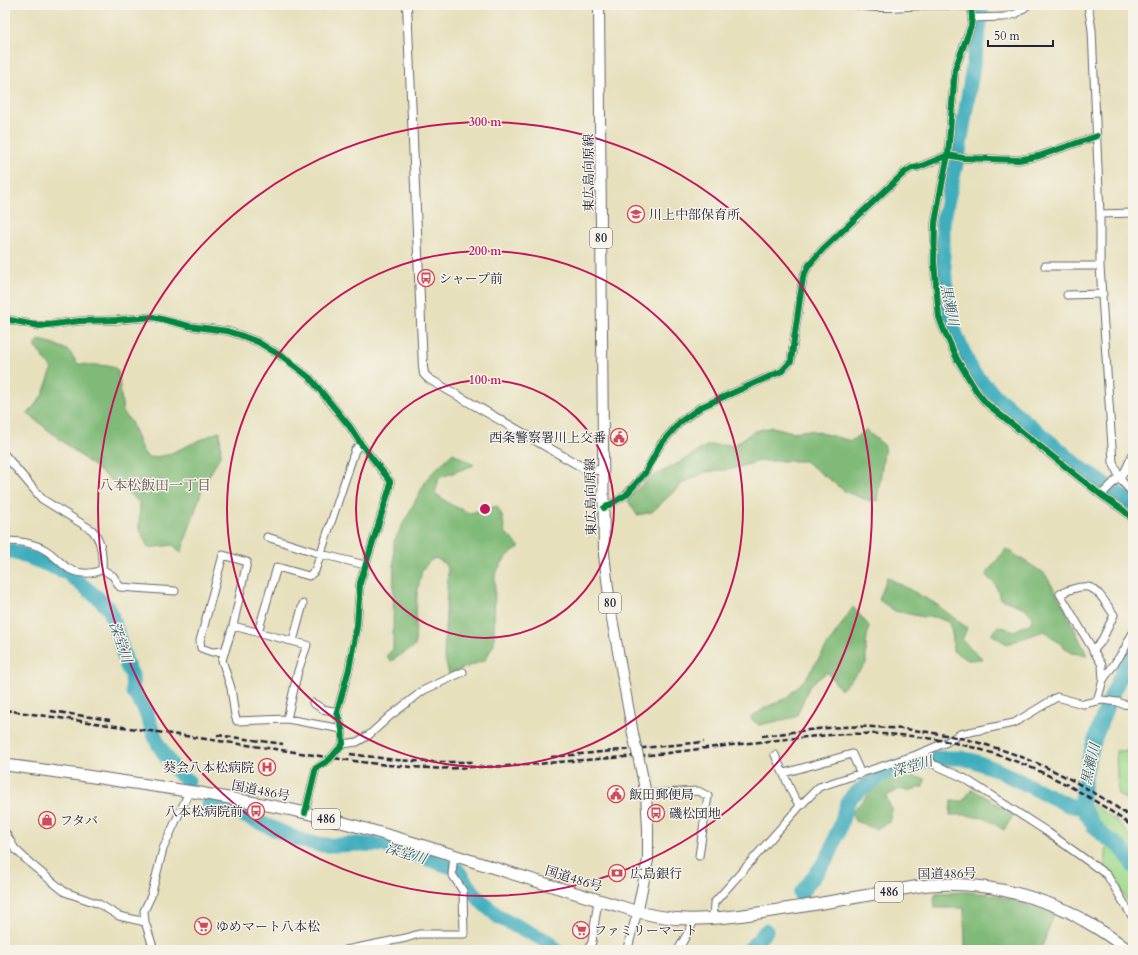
<svg xmlns="http://www.w3.org/2000/svg" width="1138" height="955" font-family="Cardo,'Noto Serif JP',serif">
<rect width="100%" height="100%" fill="#f7f3e8"/>
<filter id="ink" filterUnits="userSpaceOnUse"><feTurbulence type="fractalNoise" baseFrequency=".025" numOctaves="2"/><feDisplacementMap in="SourceGraphic" scale="8" xChannelSelector="R" yChannelSelector="G"/><feConvolveMatrix kernelMatrix="1 2 1 2 8 2 1 2 1" color-interpolation-filters="sRGB"/></filter>
<filter id="wash" filterUnits="userSpaceOnUse"><feTurbulence type="fractalNoise" baseFrequency=".012" numOctaves="4" result="noise"/><feDisplacementMap in="SourceGraphic" scale="16" xChannelSelector="R" yChannelSelector="G"/><feGaussianBlur stdDeviation="0.9" result="paint"/><feColorMatrix in="noise" values="0 0 0 0 0 0 0 0 0 0 0 0 0 0 0 0 0 1.4 0 .05"/><feComposite in="paint" operator="in"/></filter>
<g filter="url(#wash)">
<rect width="100%" height="100%" fill="#e6e0bd"/>
<path fill="#a0da8d" stroke="#617e64" d="M1116,751h17v46l-9,1 -6,-3z
M1092,804l24,17 17,17v73l-14,-25 -14,-17 2,-25 -20,-14 -3,-18z"/>
<path fill="#80ba78" stroke="#516e5a" d="M39,340l13,3 17,8 9,13 35,2 5,5 5,41 8,10 11,28 6,8 19,-3 53,-24 1,23 -18,33 -22,66 -8,-8 -25,3 -9,-21 1,-24 -112,-89 15,-20 9,-25 -18,-24z
M773,427l20,5 17,-2 41,11 15,-11 19,16 -8,55 -9,-1 -22,-8 -41,-31h-45l-28,8 -26,3 -22,10 -32,30 -15,3 -10,-16 21,-20 29,-15 31,-19h26l21,-14z
M453,453l21,12 -35,13 -4,15 16,12 19,8 27,-7 5,10 3,16 15,15 -14,10 -11,17 -1,70 -9,16 -36,14 -5,-18 4,-87 -5,-7 -8,-4 -5,3 -8,9 -5,24 -2,52 -24,15 -5,-5 7,-7 1,-108 34,-64z
M1006,549l39,25 16,27 26,54 -15,-2 -28,-22 -37,13 -16,-10 7,-8 16,5 17,-8 1,-7 -7,-8 -24,-9 -6,-15 -10,-9z
M887,577l49,27 31,24 -5,12 21,19 -15,1 -15,-9v-11l-3,-17 -14,-6h-13l-28,-6 -16,-11z
M853,607l16,19 -3,17v21l-25,26 -14,-18 -17,13 -14,32 -37,8 -9,-7 15,-10 21,-10 20,-20z
M897,773l28,6 -2,8 -17,4 -6,-2 -14,7 6,15 -3,11 -13,7 -21,-8 -4,-8 33,-35z
M972,789l42,25 -10,16 -17,-11 -21,-4h-16l1,-14h12z
M966,892l24,2 27,7 37,13 -13,36h-76l-1,-42h-29l-1,-9 2,-6z"/>
<g fill="none" stroke-linecap="round" stroke-linejoin="round">
<path stroke="#3fadbd" stroke-width="15" d="M982,5l-1,13 -22,133 -16,70v35l4,42 3,21 8,21 15,33 26,26 82,69 52,36
M5,552l8,-1 53,21 32,26 12,12 17,56 5,9 1,17 11,16 14,36 17,26 13,11
M1133,649c-21,45 -43,90 -50,140 0,5 -2,13 0,18 4,10 13,22 21,29 3,3 7,4 11,7 8,6 14,14 18,23
M208,804l32,10 60,26 20,5h19l19,-1 26,1 9,4 23,6 41,14 11,17 16,18 16,14 47,23 9,9
M800,894c13,-17 33,-38 36,-59l2,-1 -1,-2 2,-2 8,-27 6,-8 29,-20 10,-6 45,-11h24l13,3 21,8 73,36 11,2 3,-1
M749,950l17,-19"/>
</g>
</g>
<g filter="url(#ink)">
<g fill="none" stroke-linecap="round" stroke-linejoin="round">
<g stroke="#676468" stroke-width="9">
<path id="minor" d="M857,5c25,5 48,1 74,0 13,0 26,1 40,1
M971,5l1,13 -1,8 -16,43 -7,86 -8,39 -5,29 -1,39 5,55 4,11 14,31 20,33 10,12 114,91 22,15 10,9
M1088,5l4,25 8,184v52l13,196c5,14 9,21 20,31
M972,18l32,-1 12,-3 12,-9
M1100,214l33,-1
M1045,266h55
M1067,295l36,-1
M5,319l35,7 39,-5 37,-1 37,-3 36,9 38,5 13,4 18,7 13,8 12,7 27,21 40,49 11,17 29,37v6l-30,96 -3,43 -8,43 -12,43 5,17 1,15 -14,16 -13,8 -11,45
M5,455l37,44 50,31c10,10 11,25 10,39
M1101,495l24,-24 8,-17
M604,508l22,-13 19,-22 15,-28 20,-23 21,-15 81,-36 9,-10 12,-84 6,-12 14,-16 82,-77 7,-4 7,-1 29,-12 15,3 55,2 21,-4 58,-20
M267,537l54,17 44,11
M5,541c14,0 30,2 42,10 8,5 14,13 22,18 10,5 24,6 33,0
M102,569l11,7 7,11 55,4
M233,626l74,19 -9,26 -11,48
M258,632l19,-65 32,9 6,-5 40,-121 6,-6
M293,641l10,-37
M225,651l-13,1 -11,-4 -1,-7 23,-86 24,7 -14,64 -11,34 9,28 4,28 2,5 50,-2 55,10
M1093,651l8,-9 13,-27c-18,-26 -21,-37 -54,-21l42,71 1,15
M1097,701l6,-21 21,-30 9,-18
M313,703l10,6 14,3
M343,744l14,-2 12,-7 21,-19 34,-26 39,-18
M924,752l9,12 31,14 82,53 61,44 26,43
M775,755l18,40 7,11
M784,773l68,-19 9,20
M646,794l52,-3 10,5 -9,60
M5,832l10,17 17,16 33,27 34,12 20,12 26,6
M713,919l1,-16 86,-97 19,-19 97,-32 31,-13 13,-8 54,-11 43,-26 26,7 19,-4 16,2 4,2 11,1
M154,950l-9,-28 -1,-11 7,-15 12,-47 26,-57
M346,950l60,-12 13,-4h45l-1,-43 -11,-17 2,-19
M588,950l4,-8 6,-42
M678,950l12,-21 4,-9"/>
</g>
<g stroke="#676468" stroke-width="10">
<path id="tertiary" d="M407,5l16,362 1,7 5,5 158,91h16
M627,950l10,-37"/>
</g>
<g stroke="#676468" stroke-width="12">
<path id="primary" d="M599,5l5,549 7,59 22,121
M637,913l11,-53v-32l-2,-34 -7,-34"/>
</g>
<g stroke="#676468" stroke-width="13">
<path id="trunk" d="M5,765c65,8 130,18 195,28 35,6 71,12 106,20 106,26 208,63 313,93 52,19 93,14 146,6 35,-5 70,-11 104,-17 20,-3 40,-8 60,-10 46,-4 93,7 136,25 6,2 12,7 18,10 16,9 31,19 45,30"/>
</g>
<use href="#minor" stroke="#fff" stroke-width="7"/>
<use href="#tertiary" stroke="#fff" stroke-width="8"/>
<use href="#primary" stroke="#fff" stroke-width="10"/>
<use href="#trunk" stroke="#fff" stroke-width="11"/>
<path stroke="#22223b" stroke-width="2.5" stroke-dasharray="6 3" stroke-linecap="butt" d="M5,710c46,7 92,13 138,20 44,6 88,13 132,19 52,8 103,17 155,19 14,1 28,0 41,-1 29,0 58,-2 87,-5 37,-3 73,-5 110,-9 31,-4 61,-8 92,-11 46,-5 92,-11 139,-7 86,6 166,41 234,92
M51,711l59,9
M217,735l66,9
M762,736c27,-3 54,-8 82,-9 15,-1 30,0 45,1 89,5 173,38 244,91
M350,754l46,6 37,2h42
M551,757l153,-15"/>
<g stroke="#676468" stroke-width="12" stroke-linecap="butt">
<path id="primary-bridge" d="M633,734l6,26"/>
</g>
<use href="#primary-bridge" stroke="#fff" stroke-width="10"/>
<g stroke="#f7f3e8" stroke-width="8">
<path id="cycleway" d="M971,5l1,13 -1,8 -16,43 -7,86 -8,39 -5,29 -1,39 5,55 4,11 14,31 20,33 10,12 114,91 22,15 10,9
M5,319l35,7 39,-5 37,-1 37,-3 36,9 38,5 13,4 18,7 13,8 12,7 27,21 40,49 11,17 29,37v6l-30,96 -3,43 -8,43 -12,43 5,17 1,15 -14,16 -13,8 -11,45
M604,508l22,-13 19,-22 15,-28 20,-23 21,-15 81,-36 9,-10 12,-84 6,-12 14,-16 82,-77 7,-4 7,-1 29,-12 15,3 55,2 21,-4 58,-20"/>
</g>
<use href="#cycleway" stroke="#00873e" stroke-width="6"/>
</g>
</g>
<g fill="none" stroke="#c2185b" stroke-width="2">
<circle cx="485" cy="509" r="129"/>
<circle cx="485" cy="509" r="258"/>
<circle cx="485" cy="509" r="387"/>
</g>
<defs>
<g id="school-ring" transform="scale(0.9)"><circle r="9.5" fill="#f7f3e8" stroke="#d1495b" stroke-width="1.5"/><path d="M0-5L7-2L0 1L-7-2ZM-4 1L0 2.5L4 1V4Q0 6-4 4Z" fill="#d1495b"/></g>
<g id="bus-ring" transform="scale(0.9)"><circle r="9.5" fill="#f7f3e8" stroke="#d1495b" stroke-width="1.5"/><path d="M-5-6H5V4H4V6H2V4H-2V6H-4V4H-5ZM-3.5-4V0h7V-4ZM-3.5 1.2v1.5H-2V1.2ZM2 1.2v1.5H3.5V1.2Z" fill="#d1495b"/></g>
<g id="civic-ring" transform="scale(0.9)"><circle r="9.5" fill="#f7f3e8" stroke="#d1495b" stroke-width="1.5"/><path d="M-.6-6.5H3V-4.5H.6V-3L4-1V1h2V6H-6V1h2V-1L-.6-3ZM-1.2 2.5V6h2.4V2.5Z" fill="#d1495b"/></g>
<g id="hospital-ring" transform="scale(0.9)"><circle r="9.5" fill="#f7f3e8" stroke="#d1495b" stroke-width="1.5"/><path d="M-5-5h3v3.5h4V-5h3V5h-3V1.5h-4V5h-3Z" fill="#d1495b"/></g>
<g id="shop-ring" transform="scale(0.9)"><circle r="9.5" fill="#f7f3e8" stroke="#d1495b" stroke-width="1.5"/><path d="M-5-2.5h2.3a2.7 3.5 0 0 1 5.4 0H5L5.5 6h-11ZM-1.5-2.5h3a1.5 2.3 0 0 0-3 0Z" fill="#d1495b"/></g>
<g id="bank-ring" transform="scale(0.9)"><circle r="9.5" fill="#f7f3e8" stroke="#d1495b" stroke-width="1.5"/><path d="M-6-4H6V4H-6ZM0-2.3a2.3 2.3 0 1 0 0 4.6a2.3 2.3 0 1 0 0-4.6Z" fill="#d1495b"/></g>
<g id="supermarket-ring" transform="scale(0.9)"><circle r="9.5" fill="#f7f3e8" stroke="#d1495b" stroke-width="1.5"/><path d="M-6-5.5h2.5l.6 2H6L4.5 2H-2.5L-4.4-4H-6ZM-1.5 3.2a1.3 1.3 0 1 0 .1 0ZM3 3.2a1.3 1.3 0 1 0 .1 0Z" fill="#d1495b"/></g>
</defs>
<g fill-rule="evenodd">
<use href="#school-ring" x="636" y="214"/>
<use href="#bus-ring" x="426" y="278"/>
<use href="#civic-ring" x="619" y="437"/>
<use href="#hospital-ring" x="267" y="767"/>
<use href="#civic-ring" x="616" y="794"/>
<use href="#bus-ring" x="256" y="811"/>
<use href="#bus-ring" x="656" y="813"/>
<use href="#shop-ring" x="47" y="820"/>
<use href="#bank-ring" x="617" y="873"/>
<use href="#supermarket-ring" x="203" y="926"/>
<use href="#supermarket-ring" x="581" y="930"/>
</g>
<g text-anchor="middle" stroke-width="3" stroke-linejoin="round" paint-order="stroke">
<g fill="#f7f3e8" stroke="#62616f" stroke-width="1">
<rect x="590" y="228" width="22" height="20" rx="3"/>
<rect x="599" y="593" width="22" height="20" rx="3"/>
<rect x="312" y="809" width="28" height="20" rx="3"/>
<rect x="875" y="882" width="28" height="20" rx="3"/>
</g>
<g font-size="12" font-weight="bold" fill="#22223b">
<text x="601" y="242">80</text>
<text x="610" y="607">80</text>
<text x="326" y="823">486</text>
<text x="889" y="896">486</text>
</g>
<g font-size="13" fill="#22223b" stroke="#f7f3e8">
<text transform="translate(588 173) rotate(-90)" y="5">東広島向原線</text>
<text transform="translate(590 497) rotate(-91)" y="5">東広島向原線</text>
<text transform="translate(261 790) rotate(11)" y="5">国道486号</text>
<text transform="translate(947 873) rotate(-1)" y="5">国道486号</text>
<text transform="translate(574 878) rotate(17)" y="5">国道486号</text>
</g>
<g font-size="13" fill="#22223b" stroke="#f7f3e8" text-anchor="start">
<text x="649" y="219">川上中部保育所</text>
<text x="439" y="283">シャープ前</text>
<text x="606" y="442" text-anchor="end">西条警察署川上交番</text>
<text x="254" y="772" text-anchor="end">葵会八本松病院</text>
<text x="629" y="799">飯田郵便局</text>
<text x="243" y="816" text-anchor="end">八本松病院前</text>
<text x="669" y="818">磯松団地</text>
<text x="60" y="825">フタバ</text>
<text x="630" y="878">広島銀行</text>
<text x="216" y="931">ゆめマート八本松</text>
<text x="594" y="935">ファミリーマート</text>
</g>
<g font-size="14" font-style="italic" fill="#2e5a6f" stroke="#f7f3e8">
<text transform="translate(950 305) rotate(79)" y="5">黒瀬川</text>
<text transform="translate(121 642) rotate(71)" y="5">深堂川</text>
<text transform="translate(1090 764) rotate(-77)" y="5">黒瀬川</text>
<text transform="translate(912 766) rotate(-16)" y="5">深堂川</text>
<text transform="translate(406 853) rotate(17)" y="5">深堂川</text>
</g>
<g font-size="14" fill="#665355" stroke="#f7f3e8">
<text x="155" y="490">八本松飯田一丁目</text>
</g>
</g>
<circle cx="485" cy="509" r="6" fill="#c2185b" stroke="#f7f3e8" stroke-width="2"/>
<g font-size="12" text-anchor="middle" font-weight="bold" fill="#c2185b" stroke="#f7f3e8" stroke-width="3" stroke-linejoin="round" paint-order="stroke">
<text x="485" y="126">300 m</text>
<text x="485" y="255">200 m</text>
<text x="485" y="384">100 m</text>
</g>
<rect width="1138" height="955" fill="none" stroke="#f7f3e8" stroke-width="20"/>
<path d="M988 40v6h65v-6" fill="none" stroke="#22223b" stroke-width="2"/>
<text x="994" y="40" font-size="12" fill="#22223b" stroke="#f7f3e8" stroke-width="3" paint-order="stroke">50 m</text>
</svg>
